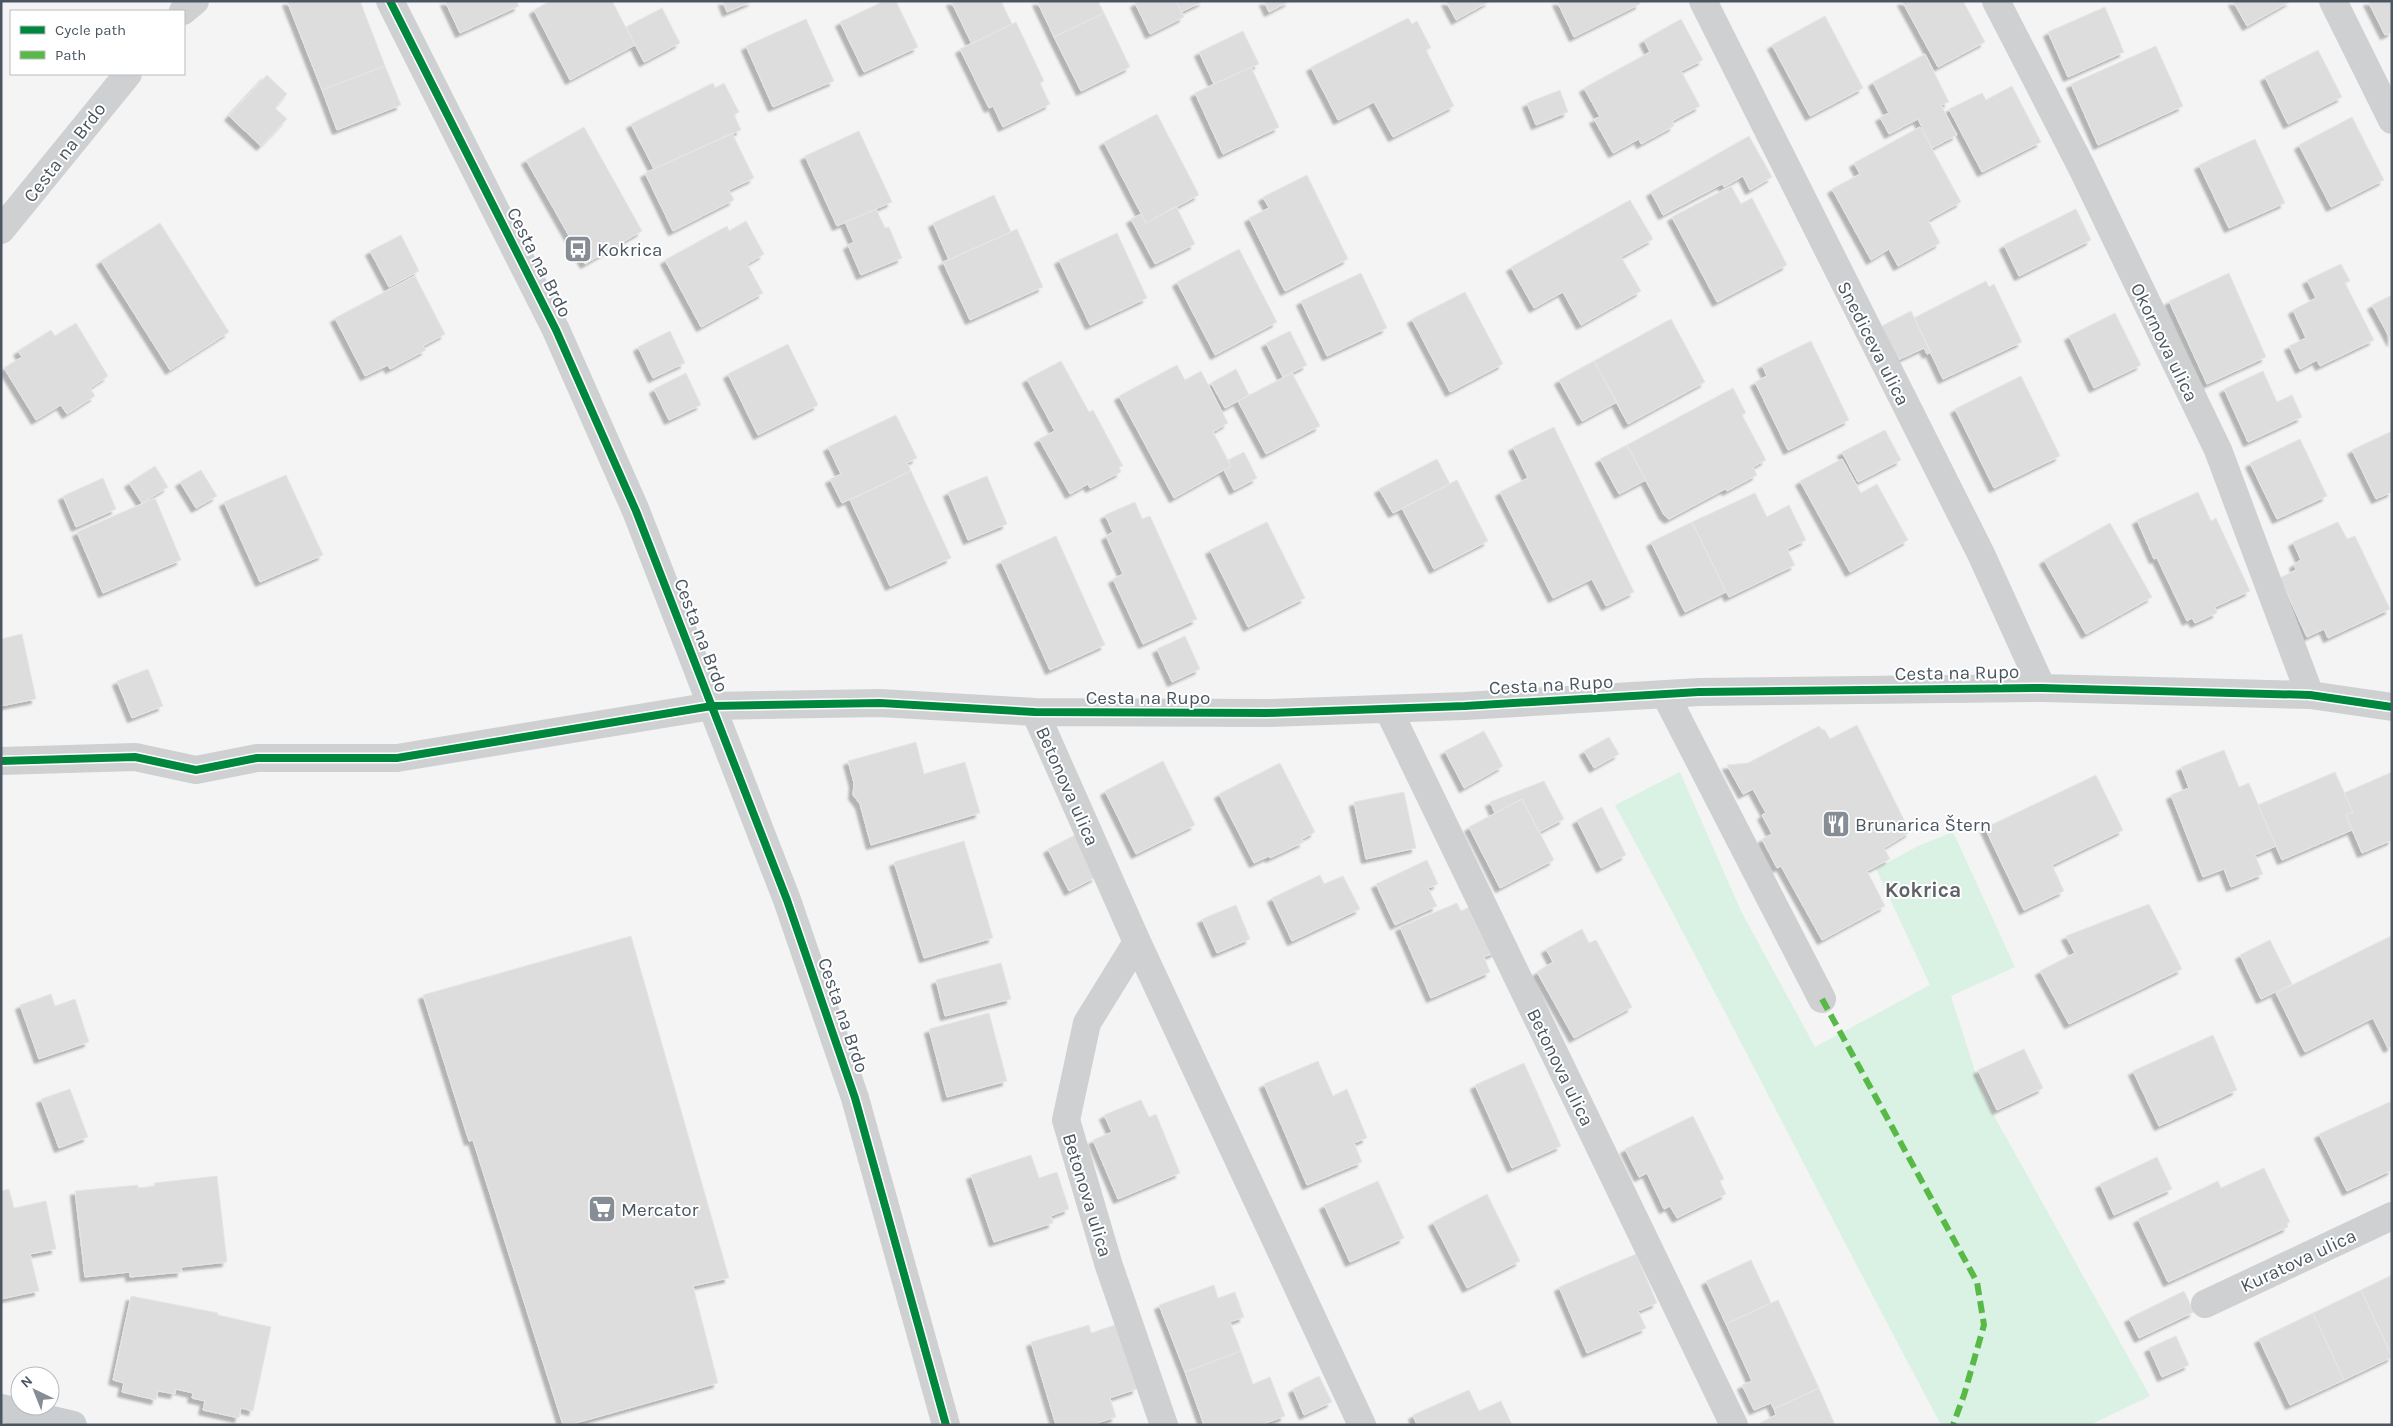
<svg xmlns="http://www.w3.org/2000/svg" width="2393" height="1426" font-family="Karla,sans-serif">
<defs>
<filter id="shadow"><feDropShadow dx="-4.5" dy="4.5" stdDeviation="1" flood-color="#0004"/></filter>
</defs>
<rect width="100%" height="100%" fill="#f4f4f4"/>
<path fill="#d9f2e3" d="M1680,772l61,139 74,136 115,-62 -54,-116 42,-23 35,-14 62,135 -64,29 32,100 167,300 -60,29h-149c-110,-206 -215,-415 -326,-620z"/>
<path fill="#ddddde" stroke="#e5e6e7" filter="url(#shadow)" d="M287,1h73l25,65 -63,24z
M445,1h71l3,5 -59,27z
M550,1h62l23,44 -65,35 -36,-70z
M723,1h30l-26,11z
M884,1h12l22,46 -54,25 -24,-50z
M951,1h50l11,23 -40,20z
M1037,1h61l6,12 -50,24z
M1139,1h37l8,16 -34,17 -15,-31z
M1176,1h28l-23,11z
M1264,1h26l-21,11z
M1446,1h44l-34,19z
M1557,1h82l1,3 -66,33z
M1902,1h61l22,41 -47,25z
M2233,1h58l-44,25z
M2368,1h24v31l-7,3z
M2105,7l19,45 -56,25 -20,-45z
M662,8l18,35 -36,19 -18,-35z
M1104,13l26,54 -49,24 -27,-54z
M1825,16l38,72 -53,28 -38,-71z
M1408,18l4,6 5,-3 14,27 -5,2 28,56 -61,31 -19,-35 -36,18 -27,-53z
M806,19l28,62 -61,26 -27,-61z
M1681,19l22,41 -22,11 19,35 -28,15 2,5 -33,18 -2,-5 -26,14 -19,-34 6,-2 -16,-29 66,-36 -6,-12z
M1016,22l28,59 -4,2 10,21 -47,23 -10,-21 -4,2 -29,-59z
M1243,31l16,33 -45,20 -15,-32z
M2156,46l27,60 -85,39 -27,-61z
M2318,50l24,47 -54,27 -23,-47z
M1925,54l24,48 -8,3 16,30 -25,13 -14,-29 -29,15 -9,-17 9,-4 -16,-31z
M385,66l16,39 -64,25 -15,-40z
M1251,67l28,60 -56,27 -28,-61z
M267,75l20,19 -12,14 12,11 -26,27 -32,-30z
M713,83l2,5 9,-5 15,29 -5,3 7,15 -87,39 -23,-45z
M2012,86l29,56 -59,30 -33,-63 33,-16 4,7z
M1560,90l8,22 -32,13 -9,-22z
M1157,114l42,81 -53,28 -42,-81z
M2352,117l32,63 -53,27 -32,-62z
M584,127l58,104 -57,33 -59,-104z
M1920,127l41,75 -33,18 12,23 -42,23 -9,-17 -18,11 -39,-71 28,-15 -6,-11z
M859,131l33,71 -55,24 -32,-70z
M732,133l22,45 -25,12 5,10 -61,31 -28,-58z
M1749,136l23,41 -22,13 -7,-14 -19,11 -2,-3 -59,31 -12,-23z
M2255,139l30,64 -56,25 -30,-63z
M1307,175l41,84 -63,32 -36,-73 20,-10 -6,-11z
M1731,186l10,18 11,-6 35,67 -70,37 -45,-85z
M994,195l17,37 -62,28 -16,-37z
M1630,200l23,39 -32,18 20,34 -60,34 -18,-33 -29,16 -23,-41z
M1176,206l19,38 -40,20 -24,-45 10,-5 5,9z
M876,209l9,19 4,-1 13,31 -41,17 -13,-30 6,-3 -9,-20z
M2076,209l15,31 -72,36 -15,-31z
M746,221l18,33 -17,10 16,29 -62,34 -36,-67 62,-34 2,5z
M160,223l69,109 -59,38 -69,-109z
M1017,229l26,58 -73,33 -27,-58z
M1117,233l30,65 -57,27 -31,-65z
M401,235l18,36 -30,16 -19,-36z
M1239,249l38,73 -62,33 -38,-73z
M2341,264l9,17 -5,2 29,57 -54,26 -3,-6 -17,9 -11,-23 17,-8 -13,-28 23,-12 -9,-18z
M1361,273l26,55 -60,28 -26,-55z
M2229,273l37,84 -59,27 -38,-83z
M415,276l30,58 -22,12 3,4 -36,19 -2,-4 -23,11 -30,-58z
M1986,281l3,6 5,-3 28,58 -79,37 -29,-61z
M1465,292l38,72 -53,28 -38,-73z
M2392,295v47l-20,-37z
M1911,311l20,41 -4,2 -3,-6 -26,12 -16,-34z
M2115,313l26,52 -47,23 -25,-52z
M1671,319l34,63 -77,42 -34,-63z
M76,323l32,53 -18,12 5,8 -28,18 -6,-9 -25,15 -32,-52 18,-11 -4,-6 33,-21 4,6z
M670,331l15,32 -32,15 -15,-31z
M1290,331l17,34 -24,12 -17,-34z
M1811,341l38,79 -61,30 -33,-68 12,-6 -5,-11z
M788,344l30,61 -60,30 -30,-61z
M1061,361l28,51 4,-2 30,56 -4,1 2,5 -31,16 -2,-4 -18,10 -31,-55 16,-8 -28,-52z
M1594,361l23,41 -35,19 -23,-41z
M1177,365l8,15 16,-9 27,52 -15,9 18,34 -57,32 -55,-102z
M1236,369l13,26 -24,13 -14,-25z
M2263,371l14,31 15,-7 10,22 -54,25 -24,-53z
M686,373l15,32 -32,15 -15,-31z
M1292,373l28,53 -54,28 -28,-53z
M2021,376l39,80 -66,32 -39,-79z
M1733,388l13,25 -4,2 24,45 -13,7 4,8 -30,16 -2,-2 -56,30 -5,-4 -37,-70z
M896,415l21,43 -10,5 4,8 -69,32 -12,-24 11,-5 -13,-27z
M1554,427l80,165 -28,14 -14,-27 -39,19 -53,-106 28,-14 -15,-31z
M1885,430l16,30 -43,22 -16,-30z
M2392,431v61l-16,7 -24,-49z
M2300,439l27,57 -50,23 -27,-56z
M1627,445l19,35 -27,14 -19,-35z
M1244,452l13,26 -23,12 -10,-20 7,-4 -3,-6z
M1437,459l13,25 -57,29 -14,-24z
M1842,459l19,34 16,-9 31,56 -58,32 -50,-91z
M155,466l13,21 -26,16 -13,-20z
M201,470l16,26 -21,12 -16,-26z
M911,471l40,87 -61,28 -40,-86z
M286,475l37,80 -63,27 -36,-80z
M987,476l20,48 -39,16 -20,-48z
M103,478l13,31 -40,18 -13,-31z
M1457,480l31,61 -54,28 -32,-61z
M2198,492l13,29 5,-3 34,73 -35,16 2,6 -22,10 -3,-5 -5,3 -30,-63 -3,1 -17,-39z
M1755,493l12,24 22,-12 17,35 -19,9 8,16 -66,32 -37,-75z
M155,498l26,62 -78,33 -26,-61z
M1135,502l7,17 8,-3 47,103 -54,25 -30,-65 10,-5 -17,-38 7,-4 -8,-17z
M1267,522l38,76 -57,29 -38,-77z
M1692,522l34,70 -41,20 -34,-70z
M2338,522l9,17 8,-3 35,73 -62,29 -4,-9 -17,8 -27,-59 16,-8 -2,-6 7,-4 -8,-18z
M2110,523l42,74 -66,37 -42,-74z
M1056,536l49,109 -55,25 -49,-109z
M22,634l14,65 -35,7v-67z
M1185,636l15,33 -28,13 -15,-33z
M148,669l15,37 -31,12 -15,-37z
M1857,725l53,107 -26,16 6,11 -23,12 18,35 -63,34 -41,-74 -4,2 -15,-29 10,-5 -10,-19 4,-2 -13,-24 -10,5 -16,-29 21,-2 71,-37 3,4 2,-1 6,10z
M1484,731l19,35 -39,22 -19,-37z
M1609,737l10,17 -25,14 -10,-17z
M916,742l8,32 41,-12 15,51 -109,32 -11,-41 -7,-9 1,-12 -6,-22z
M2224,750l15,37 10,-4 27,63 -21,9 8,19 -32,13 -7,-18 -21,8 -32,-82 18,-7 -8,-21z
M1163,761l32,64 -59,29 -31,-63z
M1280,763l35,69 -13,7 2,3 -34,16 -1,-2 -15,7 -35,-69z
M2335,772l18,40 -7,3 6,15 -70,30 -24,-55z
M2392,772v68l-30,13 -16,-38 7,-3 -9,-19z
M2096,775l27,55 -71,35 12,26 -40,19 -39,-82z
M1544,781l20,38 -25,13 -17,-33 -27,14 -5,-11z
M1404,792l12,56 -50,11 -12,-57z
M1522,799l32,61 -54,28 -31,-61z
M1602,807l24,48 -25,13 -24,-48z
M1075,835l21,42 -27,14 -21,-42z
M964,841l29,97 -69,20 -30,-96z
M1427,860l11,24 -10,4 9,18 -42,19 -19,-41z
M1320,875l4,9 19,-8 17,33 -68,32 -20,-43z
M1457,903l4,8 15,-7 20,48 -12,5 6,15 -59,26 -31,-71z
M2149,904l33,65 -113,55 -29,-53 35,-18 -9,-17z
M1236,905l14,34 -33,14 -15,-34z
M1582,929l7,14 7,-3 36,67 -58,31 -37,-66 16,-10 -7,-13z
M631,936l98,342 -36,8 25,97 -149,42h-6l-90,-285 -4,1 -46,-146z
M2391,936l1,110 -4,2 -15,-30 -68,34 -29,-59z
M2270,940l22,44 -31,15 -21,-44z
M1001,963l10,36 -66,17 -9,-36z
M51,994l4,12 20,-7 14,43 -50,17 -19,-54z
M989,1013l18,68 -60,16 -18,-68z
M2213,1035l24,55 -78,36 -26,-55z
M2024,1049l19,39 -46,22 -19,-40z
M1318,1061l15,35 14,-7 20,49 -13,5 8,19 -55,23 -43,-101z
M1524,1063l37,83 -49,22 -37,-83z
M70,1089l18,48 -29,11 -18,-49z
M1141,1100l8,17 7,-3 24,59 -62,26 -25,-59 19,-8 -8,-17z
M2392,1101v69l-45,21 -28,-57z
M1693,1116l31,63 -4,2 6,13 -49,24 -7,-12 -6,3 -17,-36 -8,4 -14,-28z
M1031,1155l8,23 18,-6 12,37 -18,7 2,7 -59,19 -23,-67z
M2157,1157l15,32 -58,26 -14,-31z
M2264,1168l26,54 -3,1 1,4 -120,55 -30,-63 80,-38 3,7z
M217,1176l10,86 -46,5 1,5 -52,5v-5l-45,5 -10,-86 63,-6v3l17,-2 -1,-3z
M1378,1181l26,57 -54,24 -26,-57z
M9,1189l5,19 32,-7 10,48 -26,5 9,37 -38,8v-108z
M1487,1194l33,67 -53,27 -34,-66z
M1636,1254l21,49 -19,8 8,17 -59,25 -28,-66z
M1751,1260l20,43 -45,21 -20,-43z
M2392,1275v81l-31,-66z
M1214,1285l4,13 17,-6 9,25 -14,5 11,29 -56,21 -26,-67z
M2361,1290l31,67 -48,23 -31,-67z
M2184,1291l10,21 -55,26 -10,-20z
M131,1296l87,17v2l53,12 -18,84 -12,-3 -2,10 -36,-8 2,-9 -13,-3 1,-5 -17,-4 -1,5 -17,-3 -2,9 -34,-8 2,-9 -11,-3z
M1778,1300l41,88 -45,21 -3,-6 -17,7 -12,-25 10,-4 -26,-57z
M2313,1313l31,67 -54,25 -31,-66z
M1089,1325l2,8 24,-8 22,64 -27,9 6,19 -25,8h-35l-25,-83z
M2176,1336l13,29 -27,12 -13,-29z
M1241,1351l12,33 17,-7 15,39 -24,9h-57l-19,-53z
M1319,1376l13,26 -28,13 -11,-26z
M1819,1388l16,37h-74l-1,-2 16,-8 -2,-6z
M1469,1390l10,21 22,-10 11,24h-95l-4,-10z"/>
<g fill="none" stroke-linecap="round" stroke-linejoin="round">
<path stroke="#ced0d2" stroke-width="28" d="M390,1l166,329 80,181 151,389 68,198 91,327
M1703,1l278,553 61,134
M1996,1l85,165 137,284 92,245
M2333,1l59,119
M183,11l12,-10
M1,230l127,-156
M1665,694l157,305
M1388,709l346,716
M1035,712l102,230 225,483
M1,761l134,-4 61,13 61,-12h140l315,-52 168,-3 155,9 233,1 197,-7 234,-14 343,-4 268,7 82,12
M1137,942l-50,81 -21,97 43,146 55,159
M2205,1304l187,-88"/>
<path stroke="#caced1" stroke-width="28" d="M1,1408l72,17"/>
<path stroke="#58b947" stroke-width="6" stroke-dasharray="12 6" stroke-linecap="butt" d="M1822,999l155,283 7,43 -20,70 -11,30"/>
<g stroke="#fff" stroke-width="11">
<path id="cycleway" d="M390,1l166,329 80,181 151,389 68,198 91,327
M1,761l134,-4 61,13 61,-12h140l315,-52 168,-3 155,9 233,1 197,-7 234,-14 343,-4 268,7 82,12"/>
</g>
<use href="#cycleway" stroke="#00873e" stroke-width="8"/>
</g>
<defs>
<g id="bus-square" transform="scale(1.4375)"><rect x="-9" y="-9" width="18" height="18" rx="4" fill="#868d94" stroke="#fff"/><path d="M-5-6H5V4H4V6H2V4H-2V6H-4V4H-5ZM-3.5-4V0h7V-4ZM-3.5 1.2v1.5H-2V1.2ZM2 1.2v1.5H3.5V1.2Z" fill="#fff"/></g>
<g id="restaurant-square" transform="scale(1.4375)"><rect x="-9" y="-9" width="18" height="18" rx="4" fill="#868d94" stroke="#fff"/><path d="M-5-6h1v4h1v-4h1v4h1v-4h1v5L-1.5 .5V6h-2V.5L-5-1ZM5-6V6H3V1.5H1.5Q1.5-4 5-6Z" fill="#fff"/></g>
<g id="supermarket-square" transform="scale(1.4375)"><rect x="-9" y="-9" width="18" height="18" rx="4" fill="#868d94" stroke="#fff"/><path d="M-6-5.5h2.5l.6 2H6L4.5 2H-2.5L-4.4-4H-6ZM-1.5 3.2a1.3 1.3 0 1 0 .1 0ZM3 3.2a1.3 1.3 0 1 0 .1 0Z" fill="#fff"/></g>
</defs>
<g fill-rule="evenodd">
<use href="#bus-square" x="578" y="249"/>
<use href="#restaurant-square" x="1836" y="824"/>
<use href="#supermarket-square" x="602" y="1209"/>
</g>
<g text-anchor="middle" stroke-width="4" stroke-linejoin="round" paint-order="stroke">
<g font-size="19" fill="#4a5661" stroke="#fff">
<text transform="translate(64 152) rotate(-52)" y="7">Cesta na Brdo</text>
<text transform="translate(540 262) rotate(63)" y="7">Cesta na Brdo</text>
<text transform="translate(2165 342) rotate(64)" y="7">Okornova ulica</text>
<text transform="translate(1874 343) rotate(63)" y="7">Snediceva ulica</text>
<text transform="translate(702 635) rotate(69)" y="7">Cesta na Brdo</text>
<text transform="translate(1957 672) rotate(-1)" y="7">Cesta na Rupo</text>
<text transform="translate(1551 684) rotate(-3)" y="7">Cesta na Rupo</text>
<text x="1148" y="704">Cesta na Rupo</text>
<text transform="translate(1068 786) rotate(66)" y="7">Betonova ulica</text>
<text transform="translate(844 1015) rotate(71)" y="7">Cesta na Brdo</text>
<text transform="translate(1561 1067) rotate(64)" y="7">Betonova ulica</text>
<text transform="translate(1088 1195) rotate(73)" y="7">Betonova ulica</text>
<text transform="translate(2298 1260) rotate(-25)" y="7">Kuratova ulica</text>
</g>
<g font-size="19" fill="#4a5661" stroke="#fff" text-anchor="start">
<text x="597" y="256">Kokrica</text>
<text x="1855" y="831">Brunarica Štern</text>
<text x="621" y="1216">Mercator</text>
</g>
<g font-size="21" font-weight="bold" fill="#5f6368" stroke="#fff">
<text x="1923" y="897">Kokrica</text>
</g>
</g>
<rect width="2393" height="1426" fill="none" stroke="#4a5661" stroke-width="5"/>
<rect x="10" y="10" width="175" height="65" fill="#ffffff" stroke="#b7bbc0"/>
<rect x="20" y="26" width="25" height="8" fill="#00873e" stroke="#b7bbc0"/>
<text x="55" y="35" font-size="15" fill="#4a5661">Cycle path</text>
<rect x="20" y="51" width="25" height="8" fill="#58b947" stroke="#b7bbc0"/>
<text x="55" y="60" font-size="15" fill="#4a5661">Path</text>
<g transform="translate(35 1391) rotate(317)"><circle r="24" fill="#ffffff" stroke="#b7bbc0"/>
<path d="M0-4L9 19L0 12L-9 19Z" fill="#868d94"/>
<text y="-8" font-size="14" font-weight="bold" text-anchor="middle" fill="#4a5661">N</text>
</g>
</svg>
